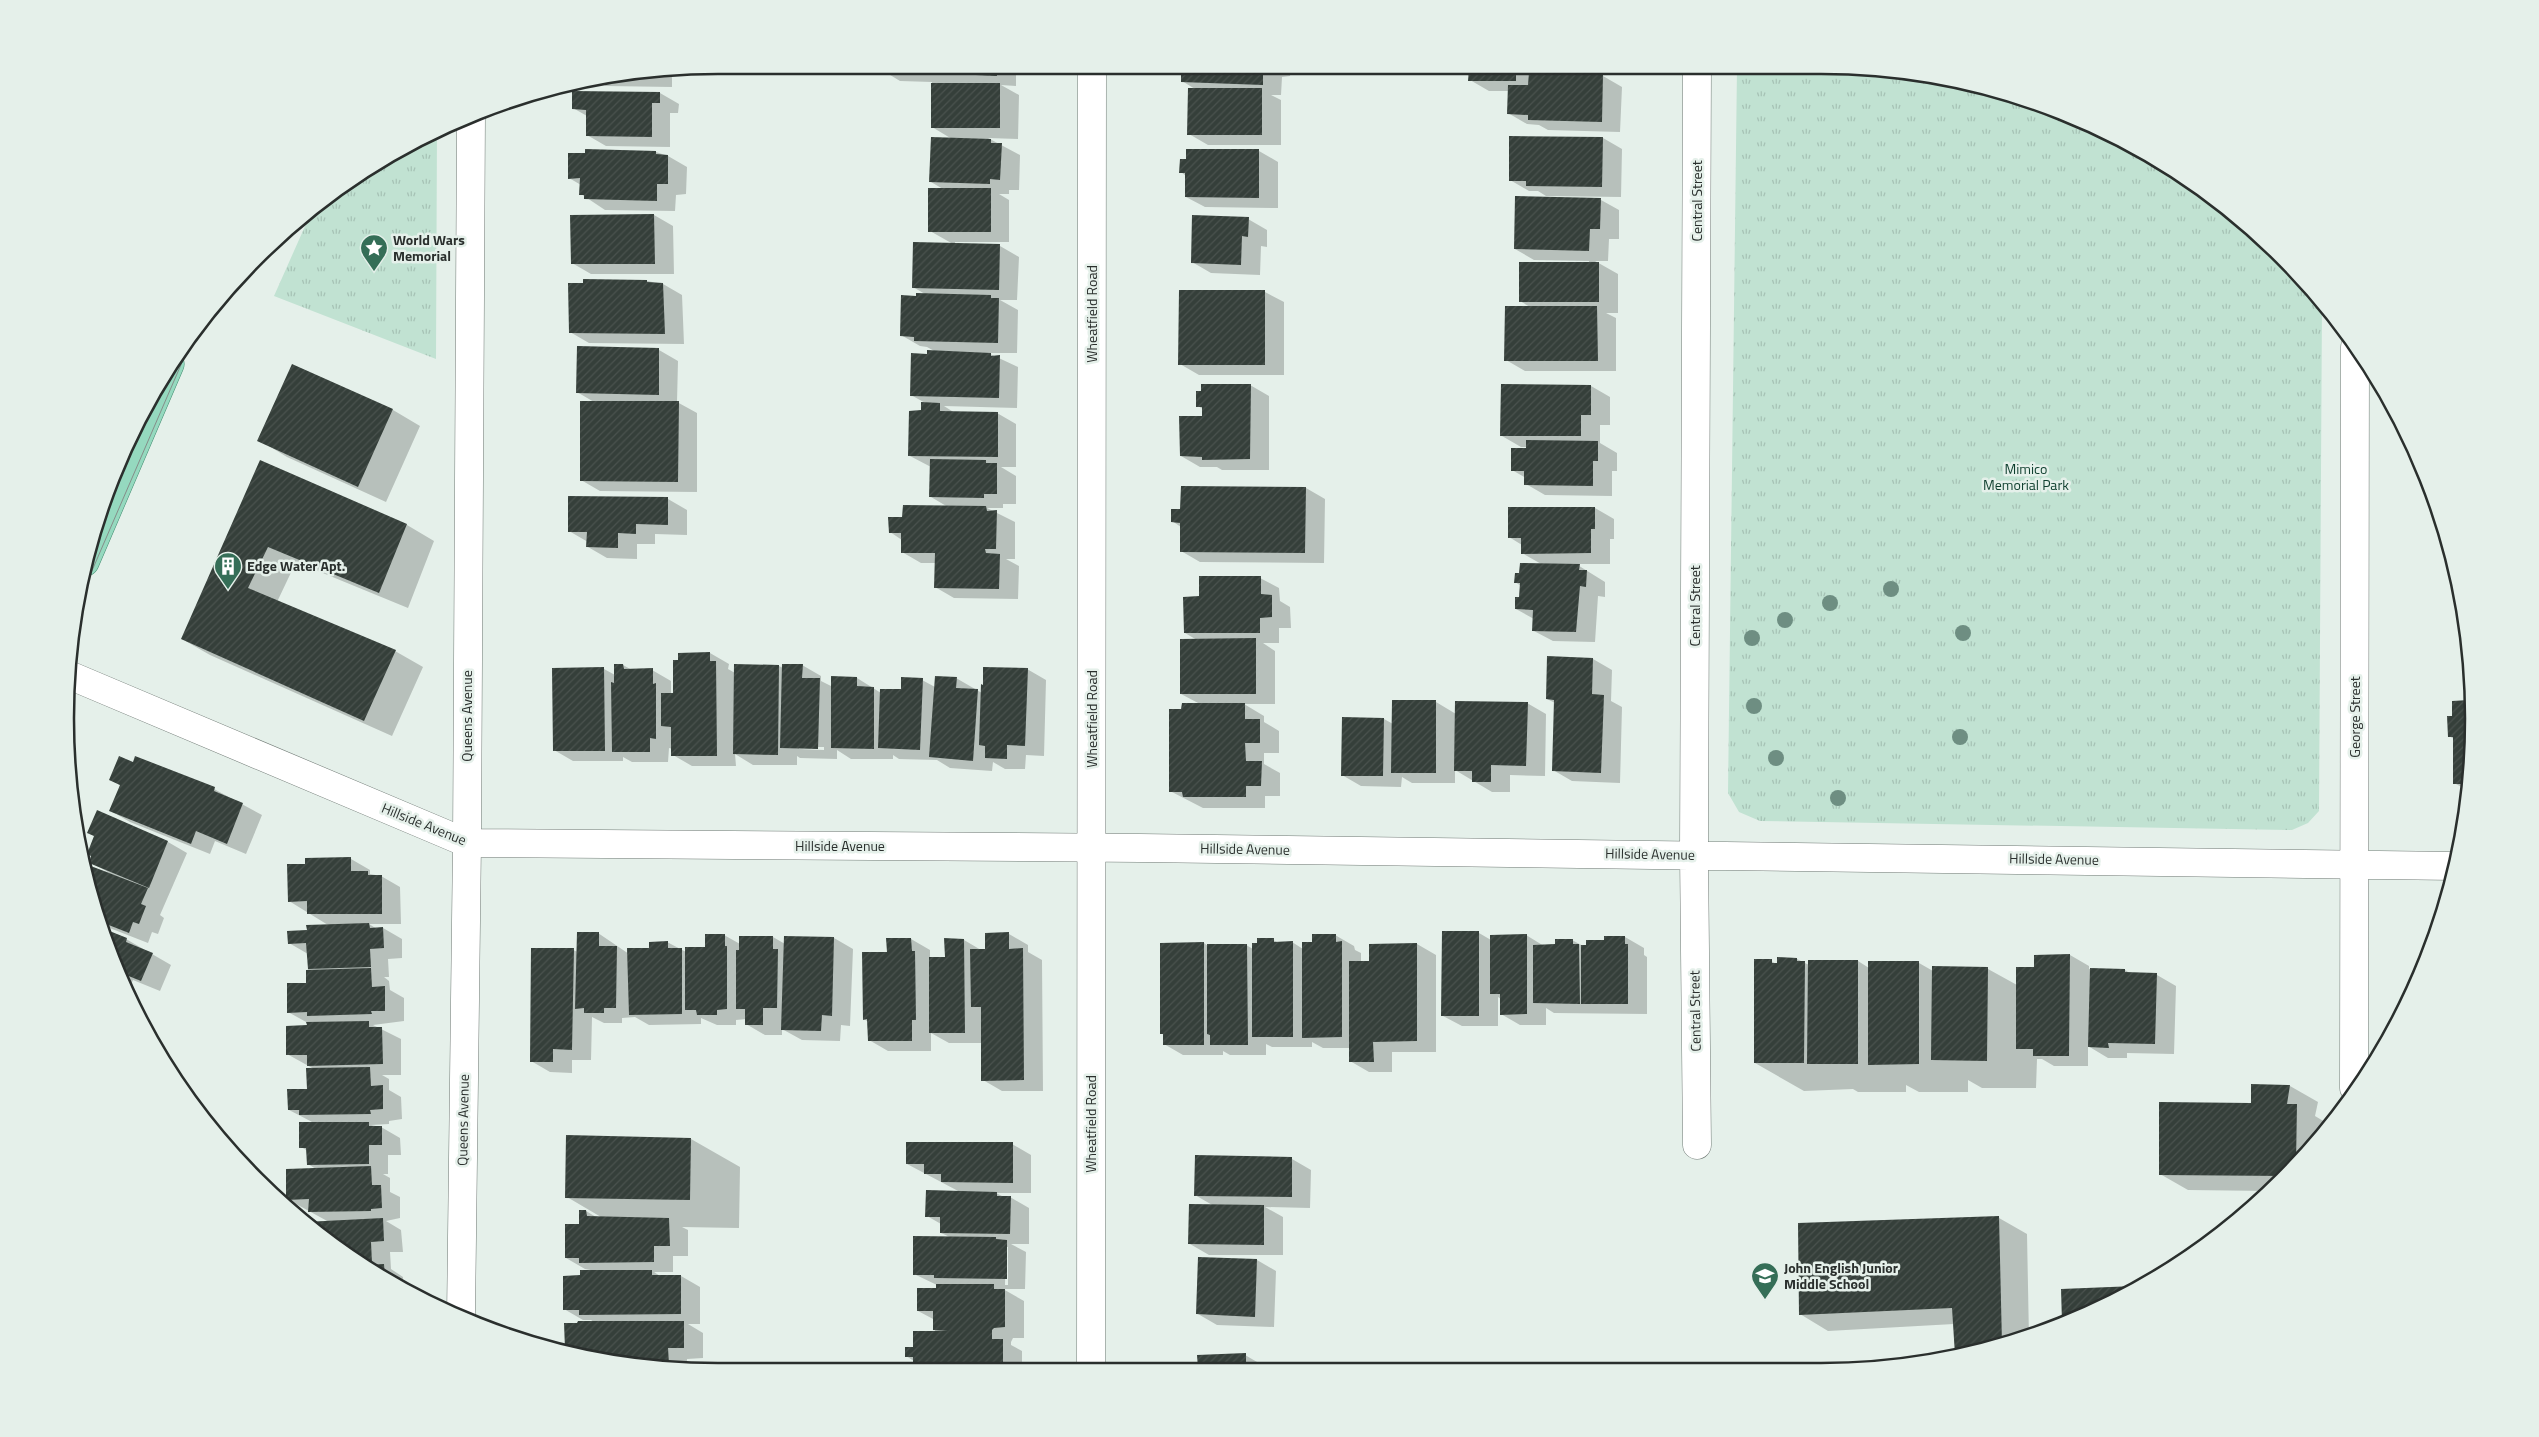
<svg xmlns="http://www.w3.org/2000/svg" width="2539" height="1437" font-family="'Titillium Web',sans-serif">
<defs>
<pattern id="park-tufts" width="24" height="20" patternUnits="userSpaceOnUse" patternTransform="scale(1.25)"><rect width="24" height="20" fill="#c1e2d2"/><path d="M3 7l-1-3M5 7V3M7 7l1-3M15 17l-1-3M17 17v-4M19 17l1-3" fill="none" stroke="#a6c2b5"/></pattern>
<pattern id="building-hatch" width="6" height="6" patternUnits="userSpaceOnUse" patternTransform="scale(1.25)"><rect width="6" height="6" fill="#353f3a"/><path d="M-1 1l2-2M0 6l6-6M5 7l2-2" fill="none" stroke="#4a524e"/></pattern>
</defs>
<rect width="100%" height="100%" fill="#e5f0ea"/>
<path fill="url(#park-tufts)" d="M1863,66l127,21 157,66 105,74 70,76 -3,508 -11,12 -16,7 -532,-9 -21,-9 -11,-19 9,-726z
M437,129l-1,230 -162,-63 40,-90z"/>
<path fill="#0003" fill-rule="evenodd" d="M1619,67v4l-84,-3v5l68,3 19,11 -2,45 -72,-2 -9,-5 -12,-1 -19,-11 1,-22h-20l-19,-11v-12z
M1291,68l-1,8 -8,1 -1,18h-10l10,5v45h-73l-19,-11 6,-45 -13,-8v-8l-7,-4z
M1016,69v17l-15,-1 18,10 -1,44 -30,-1 32,17 -1,35h-10v4h-10l10,6v42h-54v3l45,1 19,11 -2,43h-17l18,10 -1,43h-29l30,14 -1,41 -73,-2 11,7h42l19,11v43h-15l15,9v28h-13v4h-16l28,14v37h-9l13,7 -1,33 -64,-1 -19,-11 1,-24h-15l-19,-11v-12l-12,-8 13,-14 45,-11 -17,-10v-30l-21,-11 17,-52 -16,-9 17,-40 8,-3 -9,-5 -7,-1 -19,-11 16,-38 8,-3 -12,-7 40,-43 -23,-13 13,-42 -12,-7 21,-43 -20,-12v-45l-32,-1 -18,-11z
M684,70v2h-12v15l-66,-1 -11,-6 38,-9z
M660,93l19,11 -1,9h-8v34l-64,-1 -19,-11v-19l-14,-8z
M1603,138l19,11 -1,48 -75,-1 -8,-5h-9l-19,-11z
M1188,150l71,1 19,11v46l-73,-1 -19,-10v-21l-5,-4 7,-12z
M656,152l12,4 19,11 -1,27 -10,1 -1,16 -70,-1 -24,-16v-9l-12,-7z
M1601,200l18,10v29h-10l-1,22h-13l23,13v39h-12l10,5v53h-91l-19,-11 24,-53 -10,-6 69,-38v-2l-55,-1 -19,-11z
M654,215l19,11 1,48h-83l-19,-11v-47z
M1248,219l19,11v17l-6,-1 -1,29 -49,-2 -19,-11z
M647,281l16,3 19,11 2,49 -95,-1 -19,-11z
M1180,291l85,1 19,10v73h-85l-19,-11z
M659,350l19,11 -1,41 20,11v79l-97,-1 -19,-11 13,-78 -17,-10z
M293,365l100,45 27,16 -34,76 -99,-45 -28,-17z
M1250,385l19,11v74h-47l-5,-3h-17l-19,-11 22,-39v-8l-5,-3z
M1502,386h89l19,11v28h-10v18l17,10v18h-5v25l-67,-1 -19,-11v-6l-14,-8 15,-23h-6l-19,-11z
M261,462l146,63 27,16 -26,67 -112,-46 -19,40 118,49 28,16 -31,69 -182,-81 -28,-16z
M1306,488l19,11 -1,64 -124,-1 -19,-11v-24l-9,-6z
M668,499l19,11v25l-32,-1v10h-18v15l-30,-1 -19,-11v-5l-19,-11z
M1595,508l19,11v20h-4v25h-34l29,18v15l-7,-1 -3,46 -42,-1 -19,-10v-12l-18,-10 5,-11v-12l-6,-4 28,-17 -21,-12v-8l-13,-8z
M1260,578l19,10 1,13 10,6 1,21h-12v15h-16l12,8v53h-31l20,12v6l15,9v22h-15v11l16,9v23h-15v12h-62l-33,-17 13,-81 17,-6 -19,-10 16,-54 -12,-7 15,-35z
M710,653l19,11 -1,5 7,4 44,-7 4,2 19,-3 19,11v5l12,6 24,-9 24,15 21,-2 20,-11 13,7 21,-9 26,15 45,-24 19,11 -2,76 -18,-1 -1,14h-20l-12,-7 -1,9 -42,-3 -13,-8 -38,-1 -6,-4v4h-42l-14,-9v9l-37,-1 -3,-2v9h-44l-18,-11 1,12h-44l-19,-11v-6l-4,-1 -1,14h-36l-9,-5v4h-50l-19,-11 50,-81 11,6 8,-10 9,5h20l19,11v13h3zM799,747h25v3l-25,-1z
M1548,658l45,1 19,11 -1,31 11,6 -2,76 -48,-2 -19,-11 2,-67 -8,-4z
M2470,684h2l-3,107 -15,-8v-44l-5,-3 4,-19 17,-16z
M1436,702l20,12 71,-11 19,11 -1,62 -35,-1v17h-18l-37,-22v13h-43l-10,-6 -1,10 -40,-1 -19,-11 42,-56 9,5z
M111,780l103,9 48,26 -16,39 -31,-13 -5,13 -80,-32 -19,-11 10,-25z
M97,812l71,30 19,11 -27,62 4,3 -6,16 -6,-2 -4,11 -46,-18 -19,-60 25,7 -18,-10 6,-25 -7,-4z
M306,859h45l19,11v4l11,2 19,11 1,37h-32l8,5 6,-1 19,11v19l-14,1 1,18h-5l5,4 1,9 14,8v23l-31,4 28,14v36h-19l7,4v11l12,7 1,22 -13,2v3l-18,1 10,2 19,11 1,17h-13v19h-5l7,4v14l10,5v21l-14,3 15,9 2,22h-13l1,17 12,8v13l-11,-6 -86,-61 23,-1 -42,-23 29,-30 -8,-5v-13l-7,-4 15,-23 -27,-14 19,-20 6,-21 -27,-15 21,-28v-3l-20,-11 20,-28v-30l-19,-11 19,-12 20,-6 -39,-24 18,-36z
M103,930l23,9 45,26 -11,26 -27,-11 -6,13 -12,-25z
M1443,932l36,1 12,7 35,-5 18,11h13l15,-6 11,6 42,-9 19,11v7l3,2v57l-93,-1 -8,-5v17h-26l-19,-11v-15l-3,-2v29h-36l-19,-10z
M598,933l31,21 38,-12 19,10 20,-3 18,-14 16,9 33,-7 12,7v-6h49l19,11 -3,77 -9,-1 -1,16 -38,-1 -20,-11v6h-17l-19,-11v-5l-10,1v5h-19l-16,-7v6l-52,1 -14,-8 -13,1v5h-18l-12,-6 -1,43h-19v13l-22,-1 -19,-11 42,-111 5,2z
M1009,934l19,11v7l14,8 1,131h-41l-19,-11 -1,-37h-33l-18,-10v18h-43l-19,-11 -2,-19 -3,-2 24,-66 23,-14 19,11v9l16,-1 18,-18 17,10h5z
M1335,935l19,11 1,4 6,3v9h9l47,-18 19,11v97h-44v20h-23l-19,-11v-13h-27l-11,-6v5h-40l-6,-3v11h-36l-7,-4v4h-40l-19,-11v-9l-3,-2 43,-90 4,3 38,-1 7,4 20,-9 6,3 13,-1 11,7z
M2070,955l19,11v3l36,1 6,4 26,1 19,11 -2,68 -47,-1v5h-19l-20,-12v20h-34l-12,-7h-5l-1,29h-54l-14,-8v12h-49l-13,-7v7h-48l-5,-3 -49,2 -49,-28 16,-102 7,4 19,-6 12,6 49,-4 11,7 50,-5 14,8 55,-2 29,16 18,-16z
M2290,1086l28,16 -3,14 10,6v4l-42,54 -14,11 -81,-1 -28,-16 92,-70z
M691,1139l49,28 -1,61 -57,-1 6,3v26h-15v16h-19l6,4h21l19,11v37h-12l15,9v25l-16,1v12h-11l-110,-22 31,-25 -6,-4h-8l-19,-11 17,-33 15,-5 -11,-2 -19,-11 20,-47 10,6h5l-34,-20z
M1012,1144l19,11v38h-35l8,4h6l19,11v36h-18l15,8 -1,37h-22l21,12v37h-11l-2,4v3l11,6v18l-108,1v-9l-8,-5 29,-24v-12l-17,-9 19,-22v-4l-23,-11 36,-37 -9,-4v-9l-14,-8 33,-24 -53,-28zM1006,1247h2v38h-3z
M1196,1157l96,2 19,11 -1,38 -45,-1 18,10v38h-74l-19,-11 24,-38 -19,-11z
M1999,1218l28,16 2,104 -73,17 -2,-31 -126,7 -28,-17 -1,-90z
M1257,1260l19,11 -2,56 -57,-2 -19,-11z
M1245,1355l19,11v3h-65z"/>
<path fill="url(#building-hatch)" d="M1263,68v17l-82,-3v-13z
M1469,68h47v13h-48z
M997,69v7l-107,-5v-1z
M633,71h21l-1,5h-41z
M1529,72l74,2 -1,48 -74,-2v-5l-21,-1 1,-29h20z
M931,83h69v45h-69z
M1188,88h74v47h-75z
M572,91l88,1v11h-8v34l-66,-1v-26l-14,-1z
M1509,136l94,1 -1,50 -76,-1v-5h-17z
M931,137l60,2v4h11l-2,37 -10,-1v5l-61,-2z
M585,149l71,2v3l12,1v29h-11v17l-73,-2v-4h-5l1,-17 -12,1v-26h17z
M1186,149h73v49l-74,-1v-24h-6l1,-14h6z
M928,188h63v44h-63z
M1515,196l86,2 -1,31h-10l-1,22 -75,-2z
M654,214l1,50h-84l-1,-49z
M1192,215l57,2 -1,20 -6,-1 -1,29 -50,-2z
M913,242l87,2 -1,46 -87,-2z
M1519,262h80v40h-80z
M583,279l64,1v2l16,1 2,51 -96,-1 -1,-50h15z
M1179,290h86v75h-87z
M916,293l75,2v3h8l-1,45 -84,-2v-4l-14,-1 1,-41 15,1z
M1505,306h92l1,55h-94z
M577,346l82,2v47l-83,-2z
M927,350l64,3v3l9,-1 -1,43 -89,-2 1,-43 16,1z
M292,364l101,45 -35,78 -101,-46z
M1201,384h50l-1,75 -48,1v-3l-22,-1 -1,-40h23v-9h-6v-16h5z
M1501,384l90,1v30h-10v21h-81z
M580,401h99l-1,81 -98,-1z
M921,402l19,1v8l58,1v45l-90,-1 1,-45 12,-1z
M1526,440l72,1v20h-5v25l-69,-1v-14h-13v-23h15z
M930,459l56,1v3h11v31h-13v4l-55,-1z
M260,460l147,64 -28,69 -111,-46 -20,41 148,62 -32,71 -183,-82z
M1181,486l125,1 -1,66 -125,-1v-29l-9,-1v-13h9z
M568,496l100,1v28l-32,-1v10l-18,-1v15l-32,-1 1,-15h-19z
M903,505l83,1 1,5 10,-1 -1,39h-11l1,4 14,1 -1,35 -65,-1 1,-35h-34v-20h-12l-1,-16h14z
M1508,507h87v22h-4v24l-70,1v-16h-13z
M1520,563l60,1 -1,6h8l-1,17 -6,-1 -4,46 -44,-1 1,-21 -18,-1v-12h4l1,-14h-6l1,-10h4z
M1199,576h62v18l11,1v22l-12,1v15h-76l-1,-36 16,-1z
M1256,638v56h-76v-55z
M710,652v9h6l1,95h-46v-29l-10,-1v-33h12v-33h5v-7z
M1547,656l46,2 -1,36 12,1 -3,78 -49,-2 2,-71 -8,-1z
M614,664h9l1,5 29,-1v16l3,-1v56l-6,-1v14h-38l-1,-70 3,1z
M734,664l45,1 -1,90 -45,-1z
M782,664h21l-1,14h18l-2,71 -38,-1z
M604,667l1,84h-52l-1,-83z
M983,667l45,1 -3,78 -18,-1v14l-22,-1v-12l-6,-1 2,-61 2,1z
M831,676l26,1v9l17,1v62l-43,-1z
M935,676l22,1 -1,11 22,1 -5,72 -44,-4z
M901,677l22,1 -3,72 -42,-2 2,-59h21z
M2469,683h3l-3,101h-16v-47h-5l-1,-21h5v-15l17,-1z
M1392,700h44v73h-45z
M1455,701l73,1 -2,64 -35,-1v17h-19v-11h-18z
M1182,703h63v16h15v24h-15l1,18h16l-1,25h-15v11h-63l-1,-5h-13v-83h12z
M1342,717l42,1 -1,58h-42z
M119,756l14,6 2,-6 80,31 -1,4 29,12 -16,41 -31,-13 -5,13 -82,-33 11,-26 -11,-5z
M97,810l71,31 -19,47 -60,-25 2,-7 -4,-2 7,-18 -7,-3z
M351,857v14h17v4h14v39h-75v-13l-19,1 -1,-38h18v-6z
M83,863l65,25 -7,16 5,2 -7,18 -6,-2 -4,11 -28,-11z
M369,923l1,5 13,-1 1,21 -14,1 1,18 -63,2 -2,-26 -18,1 -1,-13 20,-1 -1,-5z
M102,928l25,10 -1,4 27,11 -12,28 -25,-10z
M1442,931h37v85h-38z
M577,932h22v14h18l-1,62h-12v5h-20v-5l-9,1z
M1009,932v17l14,-1 1,132 -43,1v-74h-10l-1,-58h15v-16z
M705,934h20v12h2v63l-10,1v5h-20l-1,-5h-11v-63h20z
M1312,934h24v8l6,-1v96l-40,1v-96h10z
M1527,934v80l-27,1v-21h-10v-59z
M739,936h34v13h5l-1,59h-14v17h-18v-16h-9v-59h3z
M784,936l50,1 -2,79 -10,-1 -1,16 -40,-1z
M1604,936h21v8h3v60h-47v-59h5v-5h18z
M886,938h25l1,13h3l1,69h-4v21h-44l-1,-22 -4,1 -1,-68h25z
M944,938l20,1 1,94h-36v-76h16z
M1257,938h17v4l19,-1v96h-41v-94h5z
M1555,939h18v5h6l1,60 -47,-1v-58l22,-1z
M668,941v7h14v66l-53,1 -2,-67h22v-6z
M1204,942v103h-41v-11h-3v-91z
M1417,943v98l-44,1 1,20h-25v-101h20v-17z
M1207,944h40l1,101h-38v-10l-3,-1z
M531,948h43l-2,102 -19,-1v13h-23z
M2070,954l-1,102h-36v-7h-17v-82h18v-12z
M1777,957l20,1v3h8l-1,102h-50v-104h18v4h5z
M1808,960h50v104h-51z
M1868,961h51v103l-51,1z
M1932,966l56,1 -1,94 -56,-1z
M371,968l1,19 13,-1v25h-14l1,3 -65,2v-4l-20,1v-30h19v-13z
M2090,968l35,1v3l32,1 -2,71 -47,-1 1,5 -21,-1z
M369,1021v6h13l1,37 -76,2v-11h-21v-29l21,-1 -1,-3z
M370,1067l1,19 12,-1v24l-13,1 1,4 -72,1v-5h-11l-1,-21h20l-1,-21z
M2251,1084l39,1 -3,19h10l-1,59 -10,13 -127,-1v-73l92,1z
M299,1122h70v4h13v19h-13v19l-62,1 -1,-17h-7z
M566,1135l125,3 -1,62 -125,-2z
M906,1142h107v41l-72,-1v-8h-17v-10h-18z
M1195,1155l97,2v40l-98,-1z
M371,1166l1,19h9l1,23 -11,1v2l-63,1 1,-13 -23,1v-31z
M926,1190l71,2v4h14l-1,38 -70,-1v-16h-15z
M1189,1204l75,1v40l-76,-1z
M579,1210h7l1,6 82,2 1,28h-16v16l-75,1v-5h-14v-34h14z
M1999,1216l3,128 -47,11 -3,-47 -153,7 -1,-92z
M383,1218l1,23 -13,1 1,21h-10l-57,-41z
M913,1236l83,1v2l11,1v39l-73,-1v-3h-21z
M1198,1257l59,2 -2,58 -59,-3z
M384,1264l1,15 -21,-14z
M580,1270h72v5h29v39l-102,1v-5h-16v-34l17,-1z
M936,1284h58v5h11v38l-11,1 -2,2v9h11v28h-10v3h-80v-13h-8v-10h8v-16h35l-15,-1v-19h-16v-23h19z
M2135,1286l-73,36 -1,-33z
M578,1321h106v27h-16l1,16 -13,2 -91,-17 -1,-26h13z
M1246,1353v16h-48l-1,-14z"/>
<g fill="none" stroke-linecap="round" stroke-linejoin="round">
<g stroke="#707a75" stroke-width="29">
<path id="street" d="M69,675l398,168 673,5 1314,18
M2354,1088l1,-741
M1697,1145l-3,-291 3,-787
M461,1316l6,-473 4,-728
M1091,1369l1,-1300"/>
</g>
<g stroke="#428d70" stroke-width="29">
<path id="primary" d="M85,562l85,-198"/>
</g>
<use href="#street" stroke="#fff" stroke-width="28"/>
<use href="#primary" stroke="#95d9bf" stroke-width="28"/>
<path stroke="#858d89" stroke-width="1" d="M75,610l121,-280"/>
</g>
<g fill="#6e8e82">
<circle cx="1891" cy="589" r="8"/>
<circle cx="1830" cy="603" r="8"/>
<circle cx="1785" cy="620" r="8"/>
<circle cx="1963" cy="633" r="8"/>
<circle cx="1752" cy="638" r="8"/>
<circle cx="1754" cy="706" r="8"/>
<circle cx="1960" cy="737" r="8"/>
<circle cx="1776" cy="758" r="8"/>
<circle cx="1838" cy="798" r="8"/>
</g>
<defs>
<g id="sight-pin" transform="scale(1.4375)"><path d="M0 17L-7.5 6A9.5 9.5 0 1 1 7.5 6Z" fill="#356e57" stroke="#e5f0ea"/><path d="M0-6L1.8-2.2L6-1.7L2.9 1.2L3.7 5.4L0 3.3L-3.7 5.4L-2.9 1.2L-6-1.7L-1.8-2.2Z" fill="#fff"/></g>
<g id="building-pin" transform="scale(1.4375)"><path d="M0 17L-7.5 6A9.5 9.5 0 1 1 7.5 6Z" fill="#356e57" stroke="#e5f0ea"/><path d="M-4-6H4V6H1V3H-1V6H-4ZM-2.5-4.3h1.7v1.8h-1.7ZM.8-4.3h1.7v1.8H.8ZM-2.5-1h1.7V.8h-1.7ZM.8-1h1.7V.8H.8Z" fill="#fff"/></g>
<g id="school-pin" transform="scale(1.4375)"><path d="M0 17L-7.5 6A9.5 9.5 0 1 1 7.5 6Z" fill="#356e57" stroke="#e5f0ea"/><path d="M0-5L7-2L0 1L-7-2ZM-4 1L0 2.5L4 1V4Q0 6-4 4Z" fill="#fff"/></g>
</defs>
<g fill-rule="evenodd">
<use href="#sight-pin" x="374" y="248"/>
<use href="#building-pin" x="228" y="566"/>
<use href="#school-pin" x="1765" y="1276"/>
</g>
<g text-anchor="middle" stroke-width="5" stroke-linejoin="round" paint-order="stroke">
<g font-size="14" fill="#2a2f2d" stroke="#e5f0ea">
<text transform="translate(1697 201) rotate(-90)" y="5">Central Street</text>
<text transform="translate(1092 314) rotate(-90)" y="5">Wheatfield Road</text>
<text transform="translate(1695 606) rotate(-90)" y="5">Central Street</text>
<text transform="translate(467 716) rotate(-90)" y="5">Queens Avenue</text>
<text transform="translate(2355 717) rotate(-90)" y="5">George Street</text>
<text transform="translate(1092 719) rotate(-90)" y="5">Wheatfield Road</text>
<text transform="translate(424 824) rotate(22)" y="5">Hillside Avenue</text>
<text x="840" y="851">Hillside Avenue</text>
<text transform="translate(1245 849) rotate(1)" y="5">Hillside Avenue</text>
<text transform="translate(1650 854) rotate(1)" y="5">Hillside Avenue</text>
<text transform="translate(2054 859) rotate(1)" y="5">Hillside Avenue</text>
<text transform="translate(1695 1011) rotate(-91)" y="5">Central Street</text>
<text transform="translate(463 1120) rotate(-89)" y="5">Queens Avenue</text>
<text transform="translate(1091 1124) rotate(-90)" y="5">Wheatfield Road</text>
</g>
<g font-size="14" font-weight="bold" fill="#2a2f2d" stroke="#e5f0ea" text-anchor="start">
<text x="393" y="245">World Wars<tspan x="393" dy="16">Memorial</tspan></text>
<text x="247" y="571">Edge Water Apt.</text>
<text x="1784" y="1273">John English Junior<tspan x="1784" dy="16">Middle School</tspan></text>
</g>
<g font-size="14" fill="#0d3e2d" stroke="#e5f0ea">
<text x="2026" y="474">Mimico<tspan x="2026" dy="16">Memorial Park</tspan></text>
</g>
</g>
<path d="M0 0H2539V1437H0ZM718 74H1821A644 644 0 0 1 2465 718V719A644 644 0 0 1 1821 1363H718A644 644 0 0 1 74 719V718A644 644 0 0 1 718 74Z" fill="#e5f0ea" fill-rule="evenodd"/>
<path fill="none" stroke="#2a2f2d" stroke-width="2.5" d="M718 74H1821A644 644 0 0 1 2465 718V719A644 644 0 0 1 1821 1363H718A644 644 0 0 1 74 719V718A644 644 0 0 1 718 74Z"/>
</svg>
